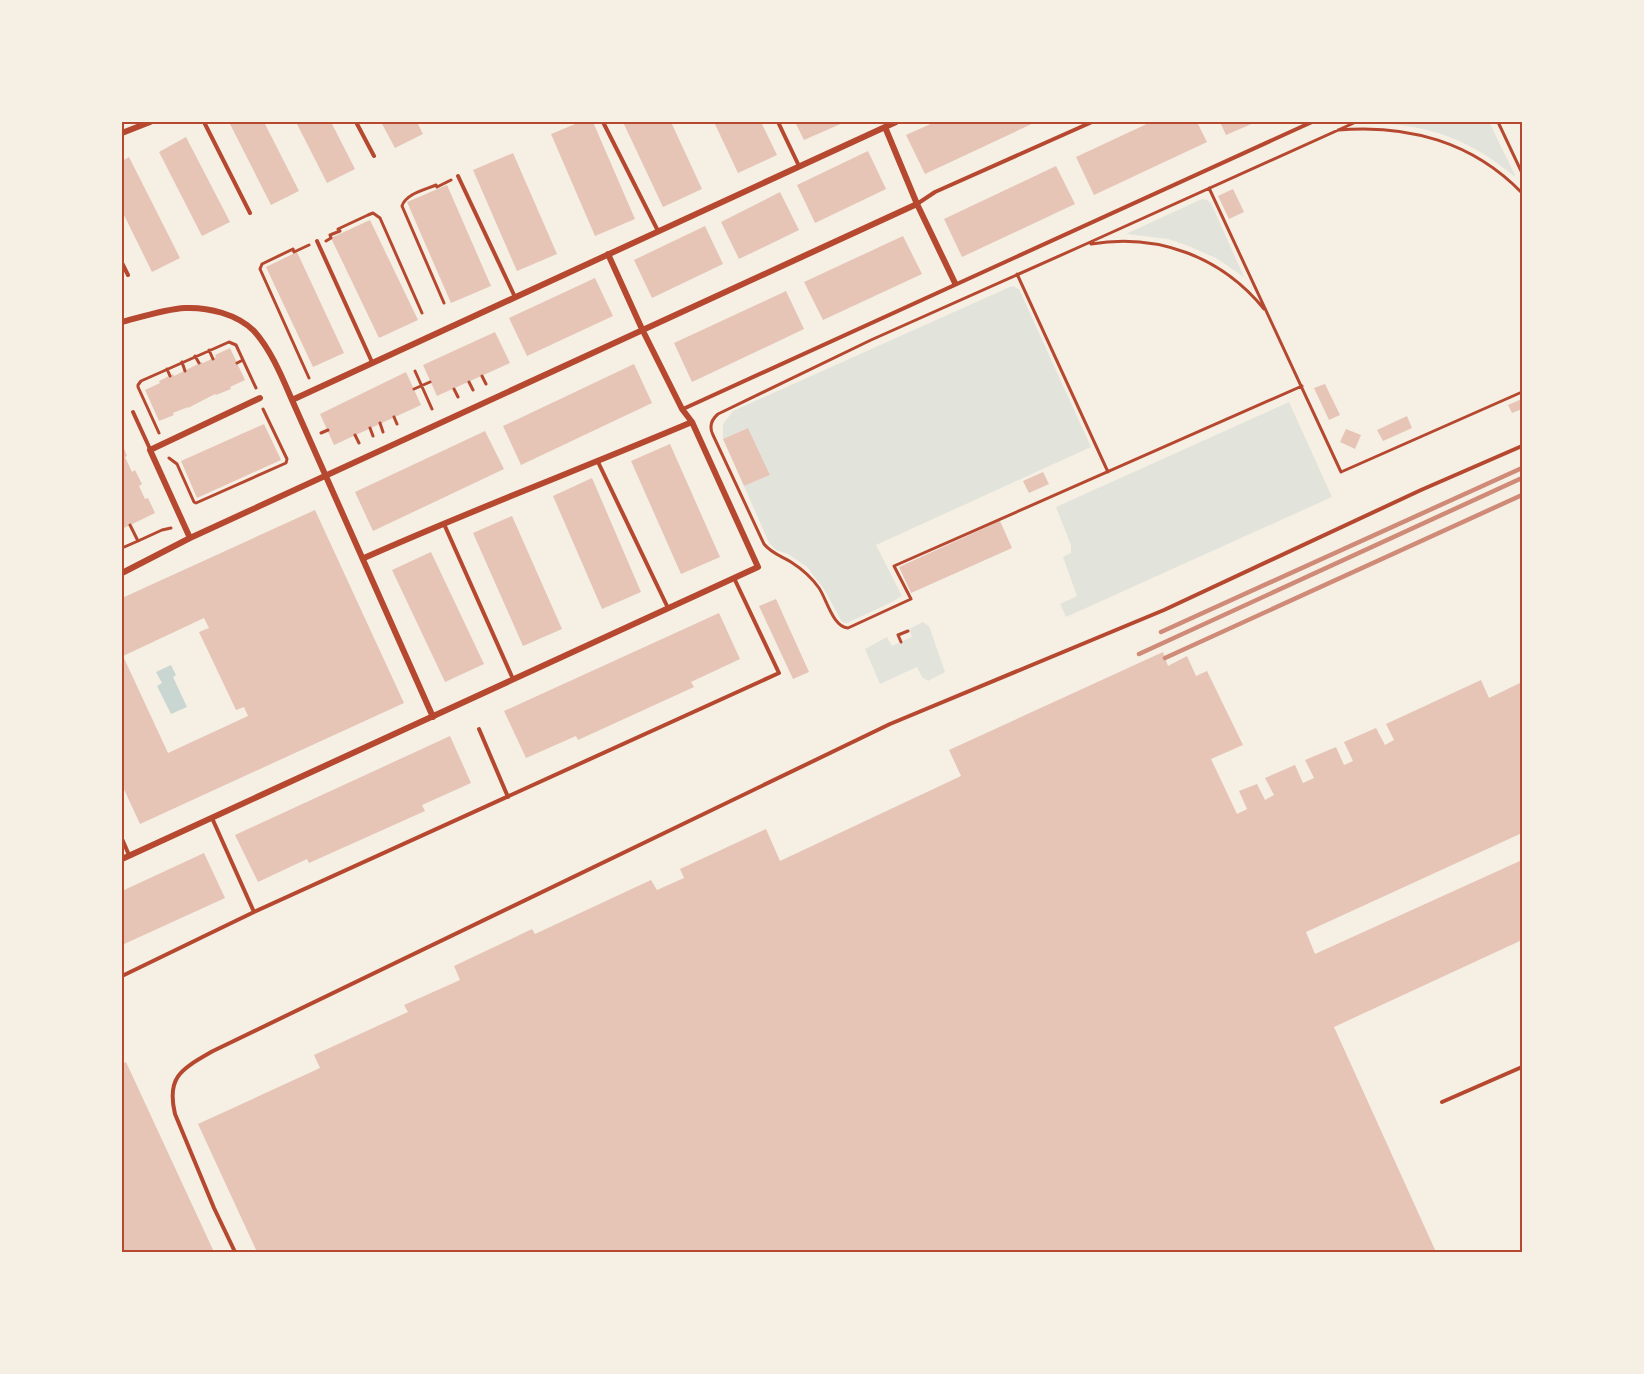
<svg xmlns="http://www.w3.org/2000/svg" width="1644" height="1374" font-family="'Exo 2',sans-serif">
<rect width="100%" height="100%" fill="#f6efe4"/>
<path fill="#e2e4dc" d="M1370,122h119l26,53 -1,1c-43,-36 -86,-52 -142,-53z
M1202,199l5,1 4,3 33,74 -28,-19 -30,-13 -18,-6 -41,-5 1,-1z
M1012,286l7,3 72,158 -215,98 26,51 -12,7 -43,20 -5,-1 -18,-33 -17,-22 -19,-13 -12,-4 -7,-7 -25,-57 26,-11 -22,-47 -25,11v-15l10,-13z
M1289,402l43,95 -266,120 -6,-13 17,-8 -14,-39 8,-4v-8l-15,-38z
M923,622l6,4 16,46 -17,9 -6,-4 -5,-10 -37,17 -15,-35 22,-12 5,9 20,-9 -3,-8z"/>
<path fill="#c9d6d2" d="M171,665l5,10 -3,2 14,30 -16,7 -14,-28 5,-3 -6,-11z"/>
<path fill="#e6c5b7" fill-rule="evenodd" d="M229,122h35l35,69 -28,14z
M296,122h35l24,47 -28,14z
M381,122h36l6,12 -28,14z
M580,122h13l42,97 -40,17 -44,-102z
M623,122h48l31,67 -39,18z
M714,122h47l16,33 -39,18z
M795,122h50l-41,18z
M935,122h101l-111,52 -19,-39z
M1151,122h46l10,20 -113,53 -18,-38z
M1220,122h36l-30,13z
M186,137l44,85 -28,14 -43,-84z
M868,151l18,38 -71,34 -18,-38z
M513,153l44,101 -40,17 -44,-101z
M129,157l51,101 -28,14 -30,-61v-50z
M1056,166l19,38 -113,53 -18,-38z
M447,185l44,101 -40,17 -44,-101z
M1233,189l11,23 -15,7 -11,-23z
M780,192l19,38 -60,29 -18,-37z
M370,220l48,100 -39,18 -48,-100z
M705,226l18,38 -71,34 -18,-38z
M903,236l19,38 -99,46 -19,-38z
M297,252l47,101 -31,14 -47,-100z
M595,278l18,38 -86,40 -18,-38z
M786,291l18,38 -112,53 -18,-39z
M495,332l15,31 -73,33 -14,-31z
M230,348l15,32 -15,7 1,2 -15,6 -1,-1 -27,14v-1l-15,6 1,2 -15,6 -14,-31 15,-7 -1,-2 14,-7 1,2 28,-14 1,1 13,-6 -1,-2z
M634,364l18,39 -131,62 -18,-39z
M406,372l15,33 -87,40 -14,-31z
M1325,384l15,31 -11,5 -15,-32z
M1522,399v10l-10,4 -4,-8z
M1407,416l5,12 -29,13 -6,-11z
M264,424l17,36 -84,38 -16,-37z
M748,428l22,47 -26,11 -21,-47z
M1346,429l15,6 -6,14 -15,-7z
M485,431l19,38 -131,62 -18,-39z
M122,443l5,13 -2,1 7,15 3,-2 7,14 -3,2 6,13 3,-1 7,15 -31,15 -2,-6z
M670,444l50,113 -39,17 -50,-113z
M1043,472l6,12 -20,9 -6,-12z
M592,478l49,114 -39,17 -49,-113z
M315,510l89,193 -264,121 -18,-39v-187zM204,618l5,10 -10,4 37,78 8,-3 4,9 -80,37 -45,-97z
M512,516l50,113 -39,17 -50,-113z
M1000,521l12,27 -101,45 -12,-26z
M431,552l53,112 -39,18 -53,-112z
M776,599l33,73 -16,7 -34,-73z
M719,613l21,46 -49,23 3,5 -116,53 -2,-4 -50,22 -22,-47z
M1163,652l5,14 19,-10 9,20 11,-5 36,74 -32,14 26,55 10,-5 -8,-18 18,-7 8,16 9,-5 -9,-17 30,-13 8,18 11,-5 -9,-18 31,-13 8,18 9,-4 -9,-19 32,-14 9,17 9,-5 -8,-16 95,-44 8,18 33,-16v80l-2,1 2,6v64l-216,99 9,22 207,-94v80l-188,87 102,225h-1179l-59,-128 122,-56 -6,-13 94,-43 -4,-7 56,-25 -6,-14 78,-37 3,5 116,-54 6,10 27,-12 -4,-9 86,-40 14,32 181,-85 -12,-26z
M450,736l21,47 -49,22 3,6 -116,52 -2,-4 -49,23 -23,-47z
M204,853l21,45 -103,47v-54z
M126,1062l88,190h-92v-188z"/>
<g fill="none" stroke-linecap="round" stroke-linejoin="round">
<path stroke="#b5482f" stroke-width="3" d="M1498,122l24,51
M1338,130c70,-6 135,12 184,63
M1209,188l132,284 181,-80
M326,241l5,-3 -1,-3 10,-4 -2,-2 30,-14 5,-2 7,5 42,95
M1091,244c66,-11 130,12 173,65
M309,245l-15,7 -1,-3 -31,15 -2,5 49,109
M1017,274l91,198
M444,303l-42,-97c4,-12 22,-16 34,-21l1,2 14,-7
M209,350l4,9
M195,356l4,7
M182,362l3,9
M237,363l6,-3
M167,369l3,7
M415,371l17,38
M482,376l4,8
M469,382l4,8
M1302,386l-408,180 17,33 -63,29c-15,-1 -21,-28 -29,-40 -7,-10 -17,-19 -28,-26 -10,-6 -20,-9 -27,-18l-51,-109c-4,-8 -2,-15 5,-21l153,-74 215,-96 270,-122
M414,389l16,-7
M454,389l4,8
M394,417l3,7
M380,423l3,9
M370,428l3,8
M159,433l-21,-46v-2l3,-4 88,-39 7,3 20,43
M321,433l7,-3
M355,435l4,8
M169,458l8,6 17,38 2,1 90,-40 1,-4 -24,-50
M130,525l8,16 24,-11 9,-2
M122,546v2l16,-7
M901,642l-3,-7 10,-4"/>
<path stroke="#b5482f" stroke-width="4" d="M204,122l46,91
M356,122l18,34
M603,122l55,109
M778,122l21,44
M458,176l57,121
M917,204l18,-12 157,-70
M317,241l55,121
M122,263l6,12
M683,409l629,-287
M133,412l17,37
M598,462l70,146
M444,524l69,155
M479,729l29,68
M122,839l7,16
M254,912l525,-239 -45,-95
M122,976l132,-64 -42,-94
M1442,1102l80,-35
M235,1252l-21,-44 -39,-94c-9,-38 7,-45 38,-63l677,-327 274,-114 257,-120 101,-44"/>
<path stroke="#b5482f" stroke-width="6" d="M885,127l32,77 38,79
M122,133l28,-11
M122,322c19,-5 44,-13 63,-14 23,-1 52,6 69,23 17,19 28,46 38,69l141,317
M292,400l604,-278
M190,538l-40,-88 110,-52
M364,558c108,-48 219,-90 328,-136
M122,573l68,-35 727,-334
M122,859l636,-292 -66,-145 -10,-13 -40,-80 -34,-75"/>
<path stroke="#cf8b77" stroke-width="4.5" d="M1161,632l361,-164
M1139,654l383,-176
M1165,658l357,-163"/>
</g>
<rect width="1644" height="1374" fill="none" stroke="#f6efe4" stroke-width="246"/>
<rect x="123" y="123" width="1398" height="1128" fill="none" stroke="#b5482f" stroke-width="2"/>
</svg>
